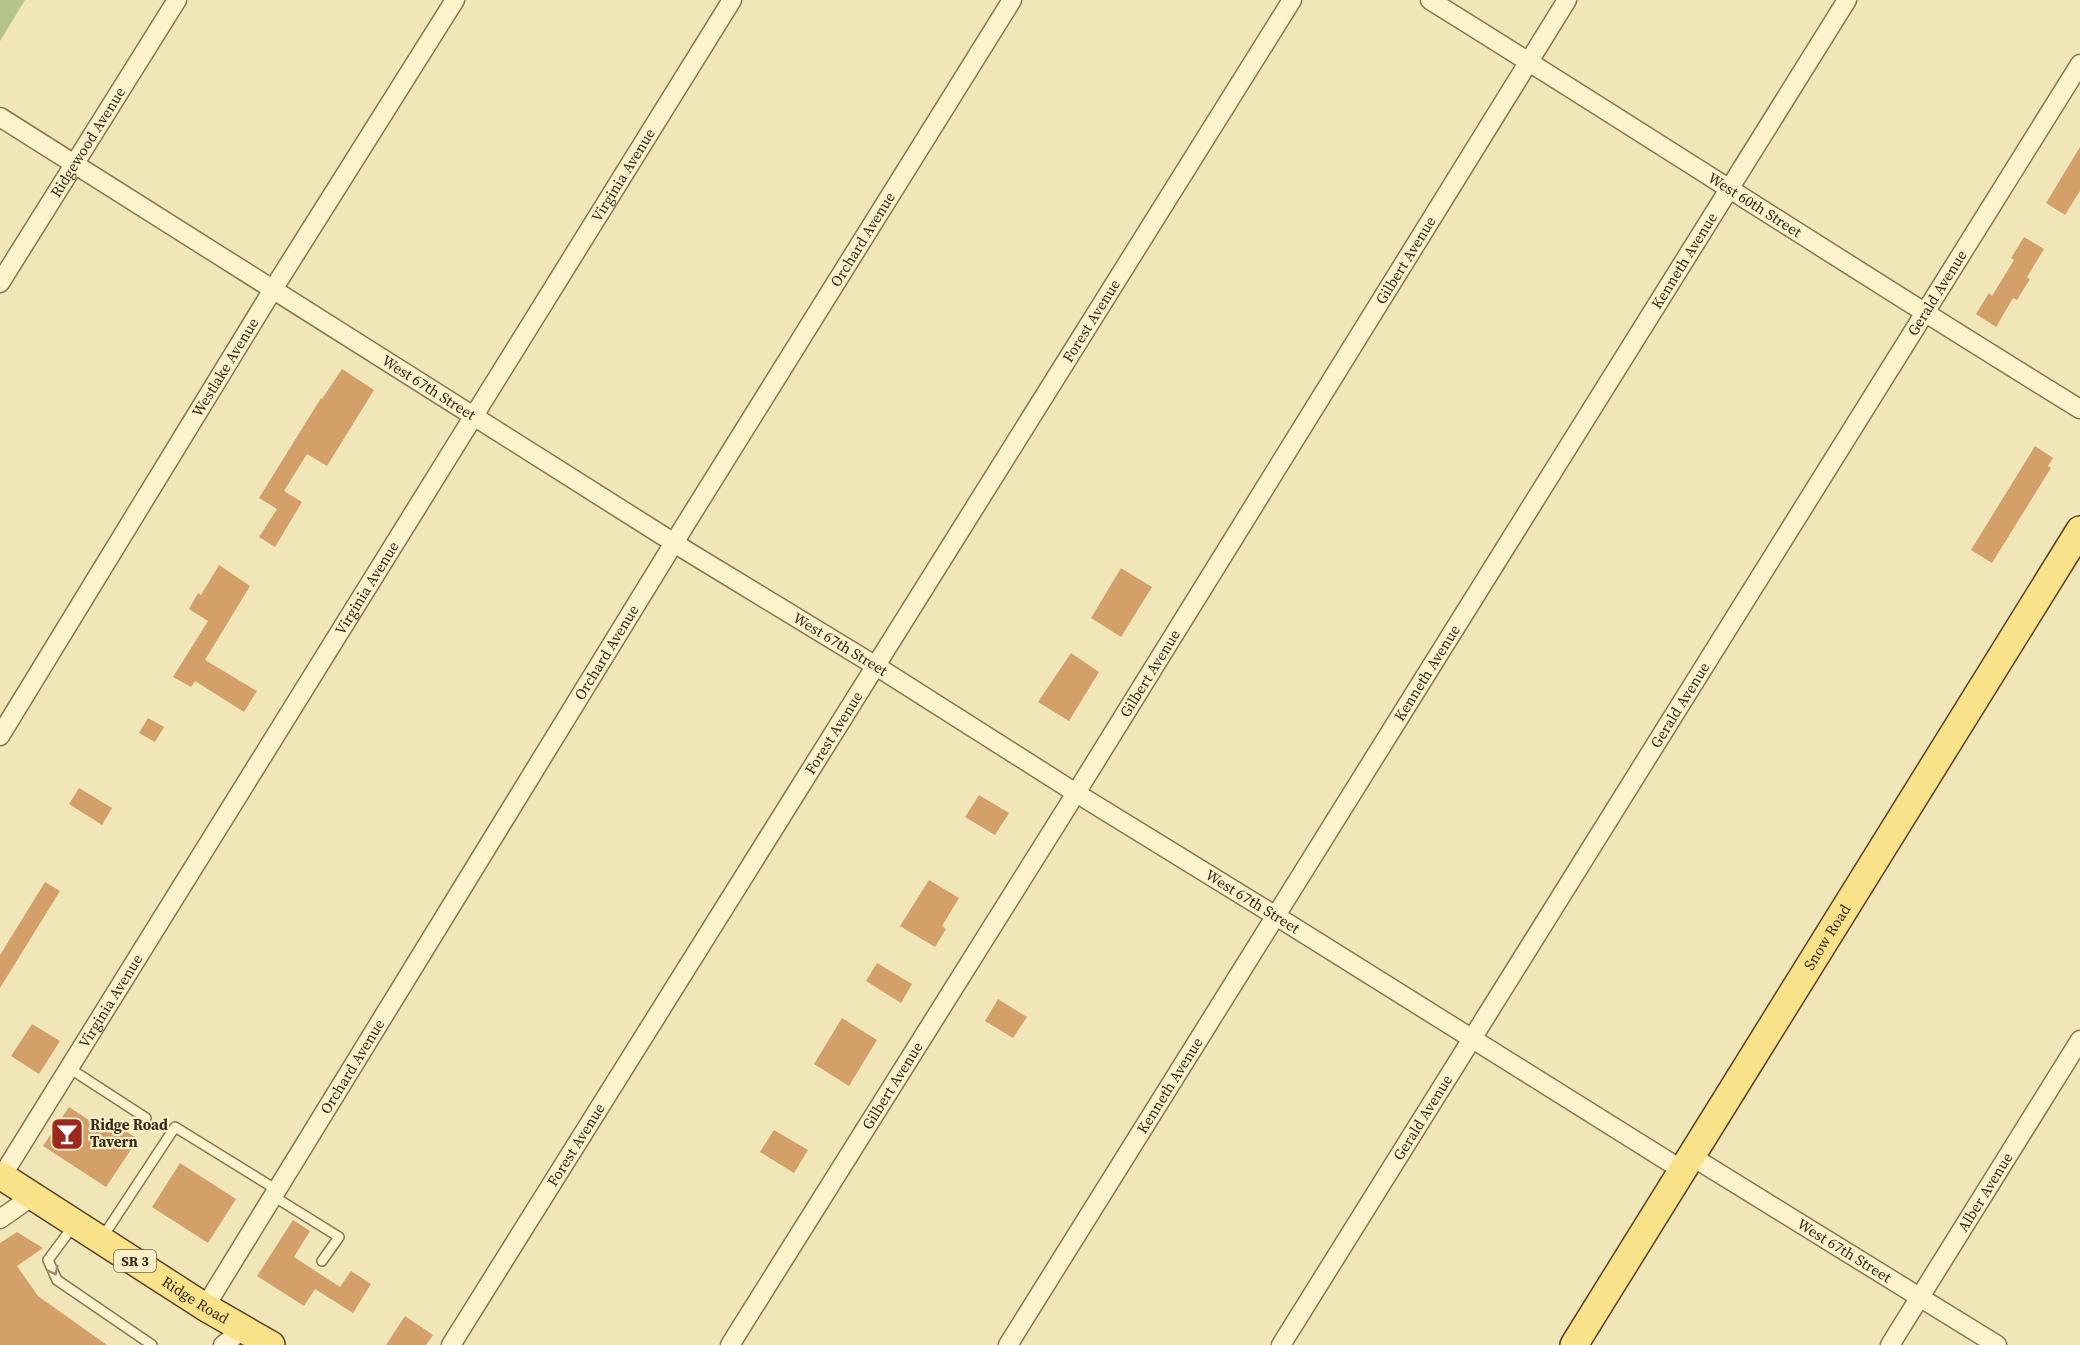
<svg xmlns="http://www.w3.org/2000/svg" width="2080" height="1345" font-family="'Source Serif 4',serif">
<rect width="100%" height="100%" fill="#f1e6b8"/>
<path fill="#b7c38c" d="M0,0h25l-25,41z"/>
<path fill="#d3a06a" d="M2080,147v44l-15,24 -19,-12z
M2024,237l20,12 -17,28 3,2 -13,21 -4,-2 -17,29 -20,-13 13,-21 3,3 22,-36 -3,-2z
M342,369l32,21 -47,76 -20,-12 -23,37 18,11 -27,45 -16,-10 18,-28 -18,-11 62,-100 1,1z
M2035,446l18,12 -5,8 3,2 -59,95 -21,-13z
M219,565l31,21 -45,74 52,31 -13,21 -49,-31 -4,6 -18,-10 35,-56 -19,-12 9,-16 3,2z
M1121,568l31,19 -31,50 -30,-19z
M1071,653l28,19 -30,49 -31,-19z
M148,718l16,9 -9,15 -16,-9z
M79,788l33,20 -10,17 -33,-21z
M979,795l30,18 -14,22 -30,-18z
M929,880l30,18 -17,28 4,3 -11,18 -35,-21z
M45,882l15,9 -60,97v-33z
M877,963l35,21 -11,19 -35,-22z
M998,999l29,18 -14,21 -28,-17z
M842,1018l35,22 -28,46 -35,-22z
M32,1024l28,17 -21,33 -28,-18z
M69,1107l35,23 6,-9 28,18 -32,48 -63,-41z
M774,1130l34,20 -14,23 -34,-21z
M180,1163l56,36 -28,44 -56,-36z
M293,1220l17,11 -16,26 46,30 11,-16 20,13 -18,29 -38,-24 -11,17 -47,-30z
M17,1232l26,16 -26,18 21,30 69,49h-107v-102z
M405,1316l28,19 -7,10h-40z"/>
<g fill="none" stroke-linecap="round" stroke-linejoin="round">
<g stroke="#887452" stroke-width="12">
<path id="service" d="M69,1068l77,50
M273,1196l66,41 -17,24
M74,1225l-26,35 9,20 95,65
M102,1238l73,-111 102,63"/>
</g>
<g stroke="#887452" stroke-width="21">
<g id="minor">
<path id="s1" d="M1430,0c217,135 432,275 650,409"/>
<path id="s2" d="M0,117l687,434 189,115 200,127 200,123 406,254"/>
<path id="s3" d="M0,283l177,-283"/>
<path id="s4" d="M0,736l272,-445 183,-291"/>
<path id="s5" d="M1691,1156l306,189"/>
<path id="s6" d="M2,1176l730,-1176"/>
<path d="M0,1219l33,-23"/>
<path id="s7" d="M205,1307l480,-782 327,-525"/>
<path d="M223,1345l22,-17"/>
<path id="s8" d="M451,1345l841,-1345"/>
<path id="s9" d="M730,1345l346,-552 491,-793"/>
<path id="s10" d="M1008,1345l839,-1345"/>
<path id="s11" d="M1281,1345l799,-1281"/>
<path id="s12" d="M1890,1345l190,-305"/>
</g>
</g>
<g stroke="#554127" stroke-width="30">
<g id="primary">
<path id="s13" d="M0,1175l205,132 66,38"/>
<path id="s14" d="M1574,1345l506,-815"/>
</g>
</g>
<use href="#service" stroke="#fcf2cb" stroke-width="9"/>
<use href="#minor" stroke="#fcf2cb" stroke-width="18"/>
<use href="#primary" stroke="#fae28a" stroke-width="27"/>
</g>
<defs><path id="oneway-chevron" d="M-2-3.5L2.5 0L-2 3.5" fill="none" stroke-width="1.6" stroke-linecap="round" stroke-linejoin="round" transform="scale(1.5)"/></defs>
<use stroke="#998e72" href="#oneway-chevron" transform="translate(54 1271) rotate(63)"/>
<defs>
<g id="bar-square" transform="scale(1.725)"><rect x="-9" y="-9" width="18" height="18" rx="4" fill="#9c291d" stroke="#f8efc8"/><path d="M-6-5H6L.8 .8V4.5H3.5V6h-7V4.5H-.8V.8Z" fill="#fff"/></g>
</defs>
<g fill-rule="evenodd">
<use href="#bar-square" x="67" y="1134"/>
</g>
<g text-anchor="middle" stroke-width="4.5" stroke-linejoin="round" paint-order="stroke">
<rect fill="#f8efc8" stroke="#70654e" stroke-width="1.5" x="114" y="1250" width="42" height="22" rx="4.5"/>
<g font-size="14" font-weight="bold" fill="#362a19">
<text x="135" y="1266">SR 3</text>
</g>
<g font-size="15" fill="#362a19" stroke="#f8efc8">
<text dy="5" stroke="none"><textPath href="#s3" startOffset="166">Ridgewood Avenue</textPath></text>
<text dy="5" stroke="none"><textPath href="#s6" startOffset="1178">Virginia Avenue</textPath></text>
<text dy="5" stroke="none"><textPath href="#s1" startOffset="384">West 60th Street</textPath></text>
<text dy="5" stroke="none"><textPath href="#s7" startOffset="1254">Orchard Avenue</textPath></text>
<text dy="5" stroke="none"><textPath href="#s9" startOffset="1278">Gilbert Avenue</textPath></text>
<text dy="5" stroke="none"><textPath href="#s10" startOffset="1278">Kenneth Avenue</textPath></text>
<text dy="5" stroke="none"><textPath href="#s11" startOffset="1240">Gerald Avenue</textPath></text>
<text dy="5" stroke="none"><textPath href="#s8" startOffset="1208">Forest Avenue</textPath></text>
<text dy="5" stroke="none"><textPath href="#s4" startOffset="432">Westlake Avenue</textPath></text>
<text dy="5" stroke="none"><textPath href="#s2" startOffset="507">West 67th Street</textPath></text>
<text dy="5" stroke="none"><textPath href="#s6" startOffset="692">Virginia Avenue</textPath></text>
<text dy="5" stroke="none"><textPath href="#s2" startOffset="992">West 67th Street</textPath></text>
<text dy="5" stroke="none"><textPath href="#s7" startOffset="768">Orchard Avenue</textPath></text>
<text dy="5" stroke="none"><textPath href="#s9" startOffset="792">Gilbert Avenue</textPath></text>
<text dy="5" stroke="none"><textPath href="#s10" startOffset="792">Kenneth Avenue</textPath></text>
<text dy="5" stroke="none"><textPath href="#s11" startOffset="754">Gerald Avenue</textPath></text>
<text dy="5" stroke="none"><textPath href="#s8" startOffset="722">Forest Avenue</textPath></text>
<text dy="5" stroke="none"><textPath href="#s2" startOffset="1478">West 67th Street</textPath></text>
<text dy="5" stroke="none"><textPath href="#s14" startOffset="480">Snow Road</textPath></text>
<text dy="5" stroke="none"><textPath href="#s6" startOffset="206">Virginia Avenue</textPath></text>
<text dy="5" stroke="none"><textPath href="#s7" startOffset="282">Orchard Avenue</textPath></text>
<text dy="5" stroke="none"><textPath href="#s9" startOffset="306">Gilbert Avenue</textPath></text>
<text dy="5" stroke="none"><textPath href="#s10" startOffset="306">Kenneth Avenue</textPath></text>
<text dy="5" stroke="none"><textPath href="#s11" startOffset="268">Gerald Avenue</textPath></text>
<text dy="5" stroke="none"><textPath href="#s8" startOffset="236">Forest Avenue</textPath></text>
<text dy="5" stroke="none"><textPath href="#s12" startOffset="180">Alber Avenue</textPath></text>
<text dy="5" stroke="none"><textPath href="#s5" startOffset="180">West 67th Street</textPath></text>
<text dy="5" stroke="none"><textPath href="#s13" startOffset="232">Ridge Road</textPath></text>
</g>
<g font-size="15" font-weight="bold" fill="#362a19" stroke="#f8efc8" text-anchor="start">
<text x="90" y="1130">Ridge Road<tspan x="90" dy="17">Tavern</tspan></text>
</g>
</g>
</svg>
